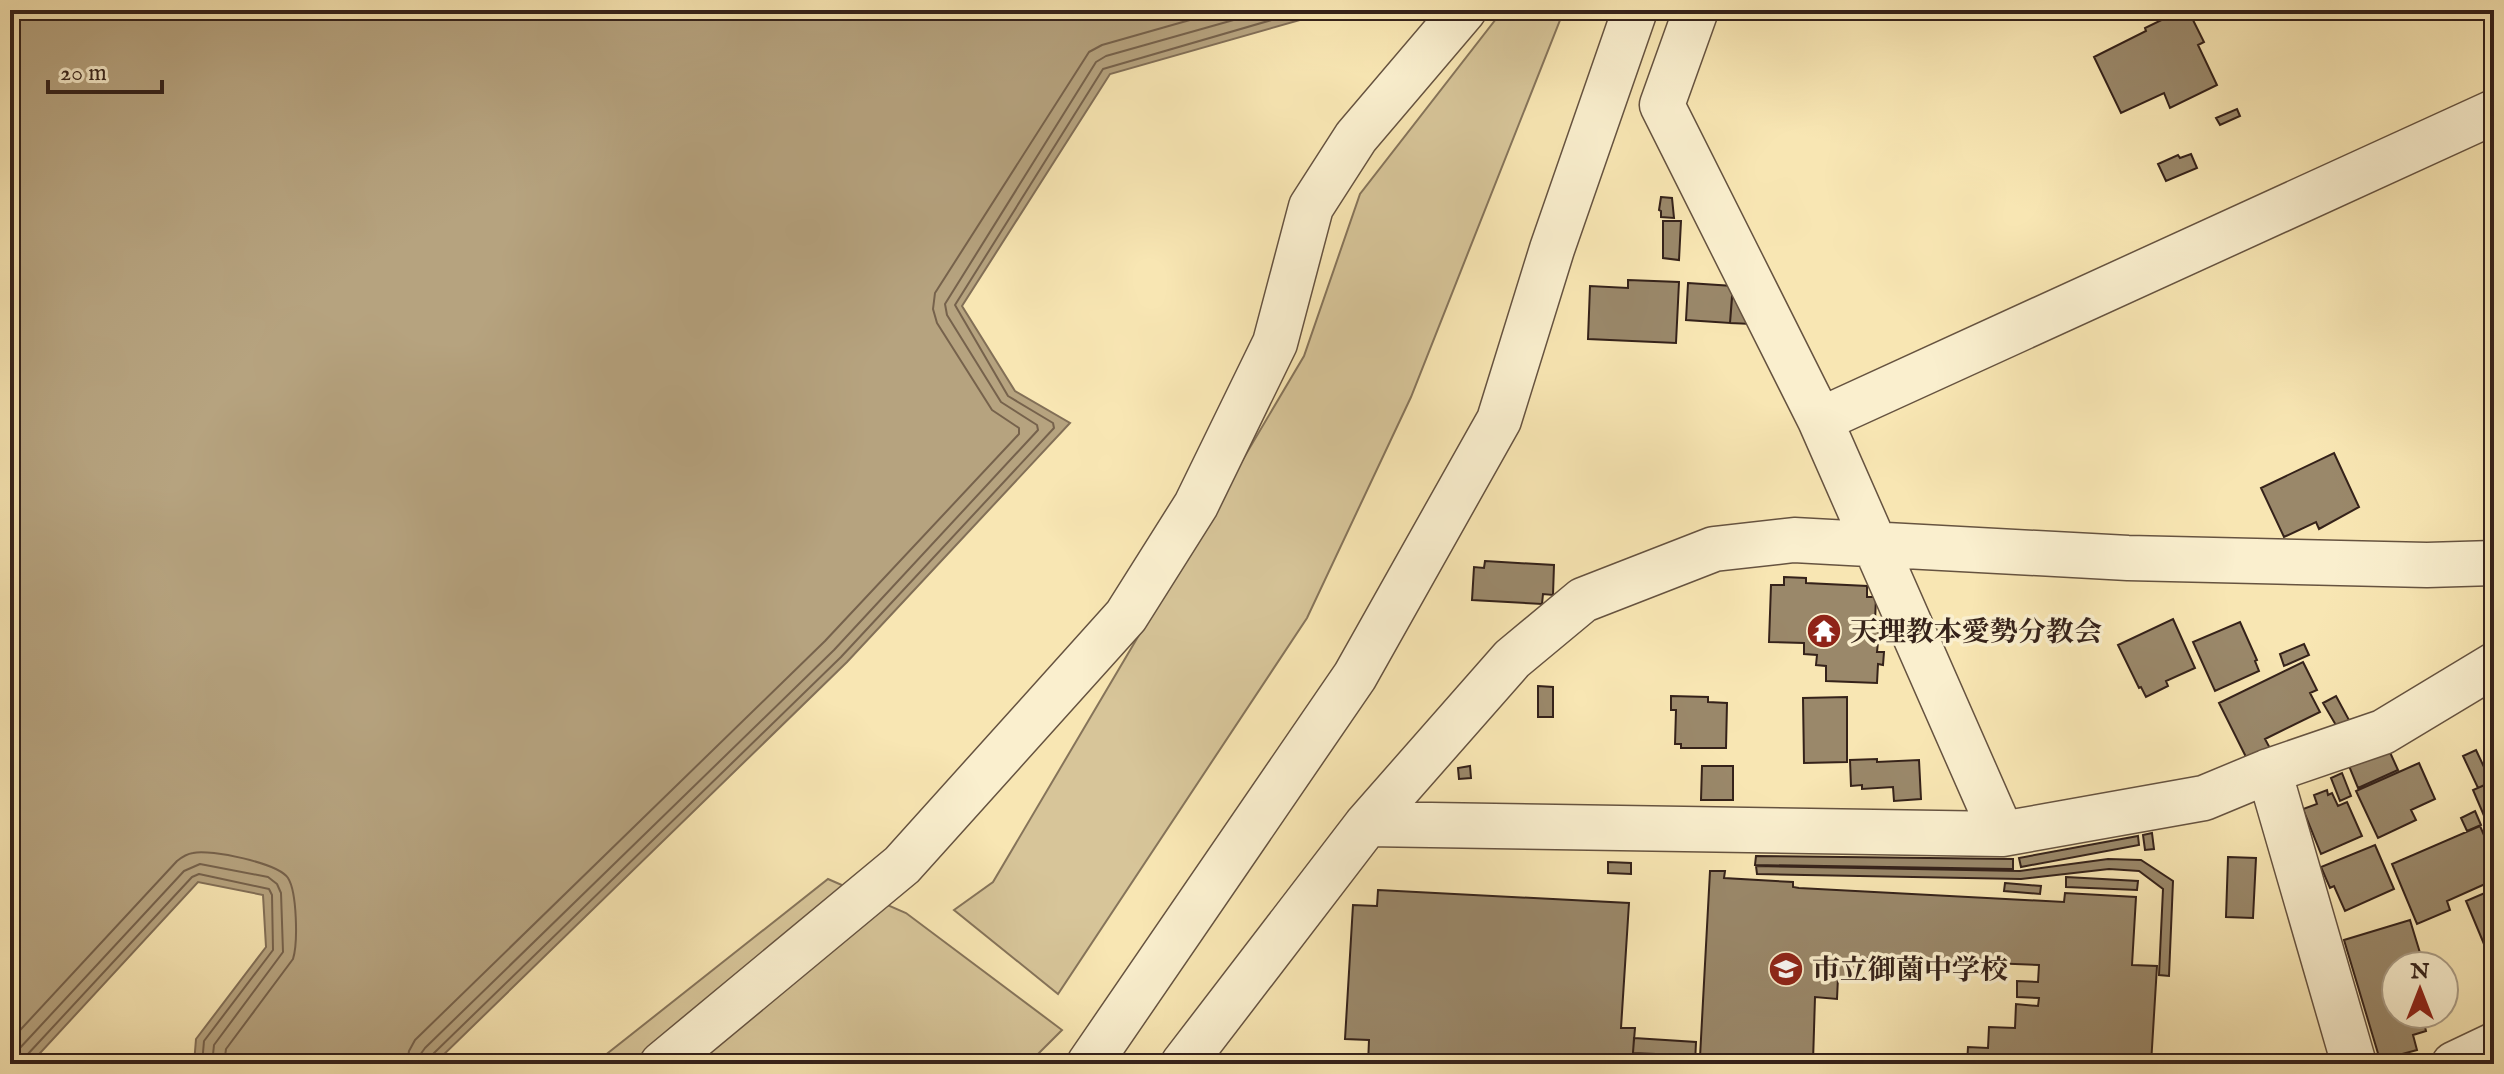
<svg xmlns="http://www.w3.org/2000/svg" width="2504" height="1074" font-family="'IM FELL English','Noto Serif JP',serif">
<rect width="100%" height="100%" fill="#f8e6b3"/>
<filter id="stains"><feTurbulence type="fractalNoise" baseFrequency=".0025" numOctaves="4"/><feColorMatrix values="0 0 0 0 .2 0 0 0 0 .09 0 0 0 0 .02 0 0 0 .5 -.17"/></filter>
<radialGradient id="worn" r=".72"><stop offset=".6" stop-color="#630" stop-opacity="0"/><stop offset="1" stop-color="#630" stop-opacity=".3"/></radialGradient>
<path fill="#d7c599" stroke="#86745a" stroke-width="2" d="M1503,10h61l-153,387 -104,221 -249,376 -104,-84 39,-28 311,-526 56,-162z
M828,879l78,34 156,117 -34,34h-434z"/>
<path fill="#b6a37f" stroke="#826f57" stroke-width="2" d="M10,10h1325l-225,64 -148,232 53,85 55,32 -223,239 -413,402h-240l2,-25 70,-92 -3,-52 -65,-13 -168,182h-20z"/>
<g fill="none" stroke-linecap="round" stroke-linejoin="round">
<path stroke="#76624c" stroke-width="2" d="M10,1041l167,-180c5,-4 9,-7 16,-8 18,-4 85,10 95,25 9,14 10,65 5,81l-67,90 -2,15
M14,1064l5,-15 165,-178 16,-7 68,13 9,7 4,9 2,59 -69,93 -2,19
M25,1064l2,-9 165,-178 7,-3 70,15 3,6 1,55 -69,91 -2,23
M407,1064l2,-13 6,-11 410,-399 194,-207v-6l-27,-18 -55,-87 -4,-14 2,-16 154,-241 13,-7 123,-35
M419,1064l1,-9 5,-7 409,-398 204,-220 -1,-5 -36,-23 -54,-87 -2,-11 151,-242 10,-6 163,-46
M429,1064l3,-9 409,-398 213,-229 -1,-5 -45,-27 -53,-91 148,-236 203,-59"/>
</g>
<path fill="#9a886a" stroke="#35221a" stroke-width="2" d="M2182,10h6l16,32 -6,3 19,40 -47,23 -6,-15 -43,20 -27,-56 52,-26 -1,-3z
M2237,109l3,7 -20,9 -4,-7z
M2191,154l6,14 -31,13 -8,-17 20,-9 2,3z
M1661,197l11,1 2,20 -13,-1v-6l-2,-1z
M1663,221h18l-2,39 -16,-2z
M1628,280l51,2 -3,61 -88,-4 2,-53 38,2z
M1688,283l45,3 -3,37 -44,-3z
M1732,296h10l10,28 -22,-1z
M2334,453l25,54 -40,22 -3,-7 -32,15 -23,-49z
M1485,561l69,4 -1,30 -10,-1 -1,10 -70,-4 2,-33 10,1z
M1784,577l22,1v5l61,3v11h9l-1,25h5l-3,30h7l-1,13 -5,-1 -1,19 -51,-2v-15l-10,-1 1,-10 -13,-1v-11l-35,-1 2,-57h13z
M2173,619l22,49 -29,13 2,5 -22,11 -5,-10 -2,1 -21,-43z
M2240,622l17,38 -2,1 4,10 -44,20 -22,-49z
M2304,644l5,11 -25,11 -4,-12z
M2303,662l14,28 -7,3 10,19 -55,27 8,15 -24,9 -30,-60z
M1538,686l15,1v30h-15z
M1671,696l37,1v5l19,1 -1,45h-45v-4h-6l1,-34h-5z
M2336,696l13,24 -12,7 -14,-24z
M1847,697v65l-43,1 -1,-65z
M2388,748l10,22 -40,18 -9,-22z
M2476,750l15,32 -13,6 -15,-32z
M1877,759v3l42,-2 2,39 -27,2 -1,-14 -31,2v-4l-11,1 -1,-26z
M2419,763l16,36 -24,11 5,10 -38,18 -22,-47z
M1470,766l1,12 -12,1 -1,-11z
M1702,766h31v34h-32z
M2342,773l9,23 -11,5 -9,-23z
M2494,781v58l-21,-49z
M2327,790l1,5 4,-2 6,13 9,-4 15,34 -41,18 -18,-45 14,-5 -3,-9z
M2475,811l6,14 -14,6 -6,-13z
M2480,826l14,32v22l-47,21 3,9 -33,14 -25,-60z
M2152,833l2,16 -9,1 -2,-15z
M2138,836l1,9 -118,22 -2,-9z
M2375,845l19,44 -49,22 -11,-25 -4,2 -9,-21z
M1756,856l257,3v10l-258,-4z
M2228,857l28,1 -3,60 -27,-1z
M2108,859l33,1 32,21 -4,95 -10,-1 4,-86 -24,-18 -30,-2 -88,10 -264,-5 -1,-8 264,5z
M1608,862l23,1v11l-23,-1z
M1710,871h15l-1,7 69,4v5l6,1 265,14 1,-9 71,4 -4,68 25,1 -6,98h-184l1,-17 20,1 1,-21 26,1 1,-24 22,2 1,-8 -22,-1v-16l21,1 1,-17 -177,-7 -1,20 -23,-1 -1,22 -22,-2 -2,65 55,2h-173v-7h5z
M2066,877l72,4 -1,9 -71,-3z
M2005,883l36,3 -1,8 -36,-3z
M2494,889v79l-28,-67z
M1378,890l251,13 -8,125h14l-3,36h-264l1,-24 -24,-1 8,-134 24,1z
M2410,920l14,46h-28v48h29l-3,1 4,16 -13,4 4,15 -37,10 -36,-120z
M1634,1038l62,4 -1,22h-17v-9l-45,-2z"/>
<g fill="none" stroke-linecap="round" stroke-linejoin="round">
<g stroke="#665340" stroke-width="47">
<path id="minor" d="M1696,10l-34,95 158,315 182,414
M1820,420l674,-308
M2269,771l85,293
M1367,824l635,10 202,-36 65,-27 114,-39 111,-67
M662,1064l240,-199 224,-249 70,-111 79,-162 36,-136 45,-70 108,-127
M1089,1064l266,-388 144,-256 53,-171 83,-239
M1183,1064l184,-240 145,-165 71,-59 131,-51 80,-9 334,18 299,7 67,-2
M2454,1064l40,-19"/>
</g>
<use href="#minor" stroke="#faefce" stroke-width="44"/>
</g>
<defs>
<g id="temple-disc" transform="scale(1.8)"><circle r="9.5" fill="#8f2418" stroke="#faefce"/><path d="M0-6L5-2H3V0L6.5 2.5H4V6H1.5V3h-3V6H-4V2.5H-6.5L-3 0V-2H-5Z" fill="#fff"/></g>
<g id="school-disc" transform="scale(1.8)"><circle r="9.5" fill="#8f2418" stroke="#faefce"/><path d="M0-5L7-2L0 1L-7-2ZM-4 1L0 2.5L4 1V4Q0 6-4 4Z" fill="#fff"/></g>
</defs>
<g fill-rule="evenodd">
<use href="#temple-disc" x="1824" y="631"/>
<use href="#school-disc" x="1786" y="969"/>
</g>
<g text-anchor="middle" stroke-width="7" stroke-linejoin="round" paint-order="stroke">
<g font-size="28" font-weight="bold" fill="#35221a" stroke="#faefce" text-anchor="start">
<text x="1850" y="641">天理教本愛勢分教会</text>
<text x="1812" y="979">市立御薗中学校</text>
</g>
</g>
<rect width="2504" height="1074" fill="none" stroke="#f8e6b3" stroke-width="40"/>
<rect x="12" y="12" width="2480" height="1050" fill="none" stroke="#35221a" stroke-width="4"/>
<rect x="20" y="20" width="2464" height="1034" fill="none" stroke="#35221a" stroke-width="2"/>
<g transform="translate(2420 990)"><circle r="38" fill="#faefce" stroke="#ab9d86" stroke-width="2"/>
<path d="M0-6L14 30L0 20L-14 30Z" fill="#8f2418"/>
<text y="-12" font-size="22" font-weight="bold" text-anchor="middle" fill="#35221a">N</text>
</g>
<path d="M48 80v12h114v-12" fill="none" stroke="#35221a" stroke-width="4"/>
<text x="60" y="80" font-size="24" fill="#35221a" stroke="#faefce" stroke-width="6" paint-order="stroke">20 m</text>
<rect width="100%" height="100%" filter="url(#stains)"/>
<rect width="100%" height="100%" fill="url(#worn)"/>
</svg>
